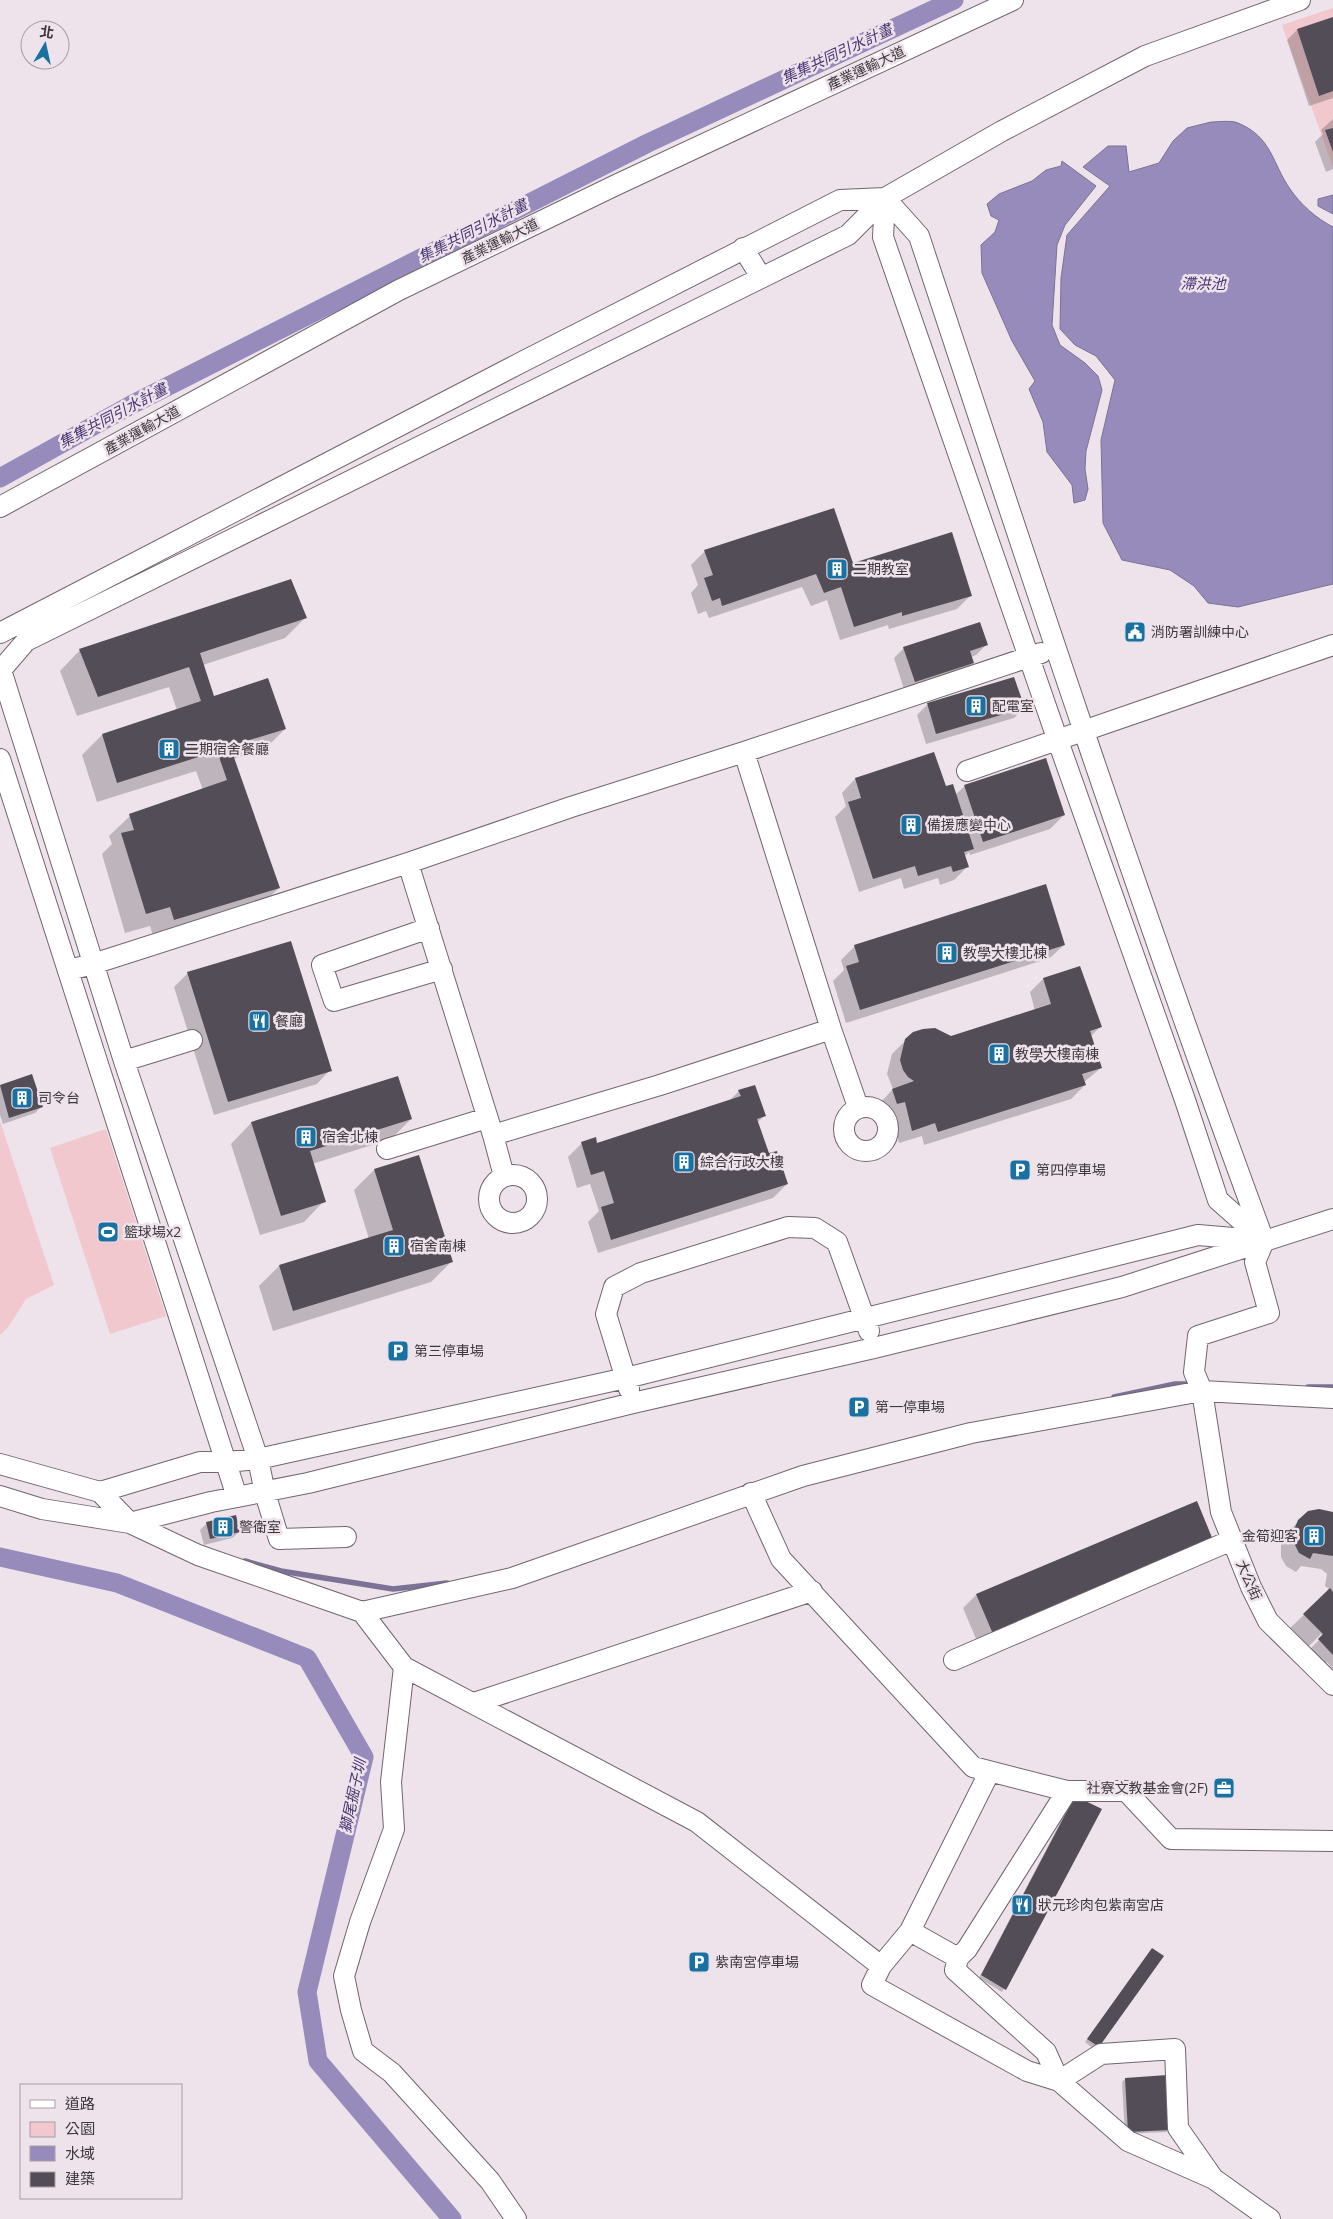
<svg xmlns="http://www.w3.org/2000/svg" width="1333" height="2219" font-family="'Open Sans','Noto Sans TC',sans-serif">
<rect width="100%" height="100%" fill="#eee2eb"/>
<path fill="#f0c8cd" d="M1333,8v159l-51,-142z
M0,1121l54,164 -28,14 -17,27 -9,9z
M106,1129l60,187 -56,18 -60,-186z"/>
<path fill="#968bbb" stroke="#7b7295" d="M1211,122c8,0 20,-2 27,1 34,14 34,40 52,66 11,16 26,29 43,38v357l-95,23 -30,-4 -14,-17 -24,-16 -48,-10 -19,-37 -2,-83 14,-60 -19,-24 -21,-11 -15,-16 1,-51 6,-43 43,-49 -27,-19 25,-21h18l3,26 30,-9 14,-22 14,-13z
M1062,161l34,25 -31,39 -8,20 -5,80 8,20 25,18 13,13 4,14 -16,61 -1,18 3,20 -3,11 -11,3 -2,-18 -25,-33 -4,-30 -14,-33 6,-8 -23,-40 -30,-68 -1,-28 14,-13 4,-12 -8,-4 -4,-12 12,-10 33,-13 14,-11 15,-4z
M1333,195v19l-15,-8v-7z"/>
<path fill="#0003" d="M1333,18v80l-24,8 -22,-66 10,-10z
M1333,119v50l-7,3 -11,-30 8,-8 -2,-4z
M705,551l147,14 119,30 -14,14 -68,20 -1,-4 -48,15 -13,-40 -16,6 -9,-19 -93,31 -3,-7 -8,3 -7,-21 7,-8 -7,-20z
M306,617l-21,21 -82,27 11,33 71,31 -20,20 -32,10 46,129 -21,20 -104,31 -4,-13 -25,7 -23,-79 10,-10 -3,-8 21,-20 73,-26 -7,-19 -99,31 -15,-47 20,-20 75,-25 -8,-23 -92,29 -17,-45 20,-21z
M986,645l-10,10 -5,2 2,6 -10,10 -58,19 -11,-34 10,-10z
M1014,679l10,29 -10,10 -88,26 -9,-29 10,-10z
M934,754l11,34 10,7 10,-9 99,29 -14,14 -80,26 -1,-3 -5,5 3,10 -13,13 -14,5 -2,-7 -34,11 -3,-11 -42,14 -24,-75 11,-11 -4,-13 13,-14z
M1064,945l-14,13 -204,65 -13,-42 11,-11 -3,-10 14,-14z
M188,973l142,97 -13,14 -103,31 -40,-128z
M1043,979l57,48 -9,9 10,32 -17,14 1,3 -14,14 -147,46 -2,-9 -23,7 -7,-28 -9,2 -4,-13 14,-15 -6,-15 5,-20 14,-14 45,-3 84,-26 -5,-19z
M31,1075l11,31 -7,7 -32,11 -3,-9v-29z
M398,1078l13,41 -20,20 -79,25 12,37 -20,21 -44,13 -29,-91 20,-21z
M739,1091l25,25 -7,7 11,32 19,29 -14,14 -175,55 -10,-31 11,-11 -9,-27 -13,4 -9,-31 14,-14 15,1 132,-43z
M374,1170l77,92 -20,20 -158,49 -14,-45 20,-20 90,-27 -15,-49z
M1196,1502l-217,144 -16,-38 13,-13z
M1333,1514v155l-6,-7 -7,7 -15,-15 18,-18 -2,-2 -13,13 -18,-19 36,-34 3,-5 -4,-3 2,-12 -6,-5 -20,-3 -5,6 -10,-6 -5,-9v-12l4,-10 14,-14z
M207,1523l32,9 -7,6 -28,7 -4,-15z
M1072,1800l28,9 -98,183 -23,-14z
M1152,1949l-57,101 -10,-8z
M1125,2079l44,50 -3,3 -41,2 -3,-52z"/>
<g fill="none" stroke-linecap="round" stroke-linejoin="round">
<path stroke="#7b7295" stroke-width="5.5" d="M1308,1387h25
M1114,1397l61,-13h16
M245,1561l36,10 112,18 54,-6"/>
<path stroke="#968bbb" stroke-width="19" d="M0,478l131,-73 517,-262 306,-143
M0,1557l117,26 190,75 57,99 -57,235 11,69 134,158"/>
</g>
<path fill="#534d57" d="M1333,17v74l-14,5 -22,-67z
M1333,128v24l-8,-22z
M834,508l19,55 99,-31 20,64 -70,20v-4l-48,15 -13,-40 -17,6 -8,-19 -94,32 -2,-8 -8,3 -8,-23 9,-3 -9,-25z
M291,579l16,39 -107,35 14,43 54,-18 18,51 -56,17 50,142 -106,32 -4,-13 -24,7 -25,-81 13,-3 -5,-16 98,-34 -10,-29 -100,32 -15,-49 99,-33 -12,-34 -91,30 -19,-48z
M980,622l8,23 -18,6 4,12 -59,19 -12,-35z
M1014,677l11,31 -89,26 -9,-31z
M934,752l12,34 7,-2 21,65 -10,3 5,15 -16,5 -2,-6 -33,10 -3,-10 -42,13 -25,-77 13,-4 -6,-20z
M1046,758l19,57 -82,27 -19,-57z
M1046,884l19,61 -205,65 -14,-44 13,-4 -5,-17z
M291,941l41,130 -104,31 -41,-130z
M1080,966l22,61 -12,4 12,37 -20,6 4,11 -148,47 -3,-9 -23,8 -7,-29 -8,2 -5,-15 22,-8 -6,-4 -5,-7 -3,-10 5,-21 8,-7 10,-3 12,-1 16,8 100,-32 -8,-26z
M32,1074l11,33 -34,11 -9,-33z
M398,1076l14,43 -102,32 16,51 -45,14 -30,-94z
M755,1085l11,31 -9,3 12,34 8,-2 11,33 -177,56 -10,-33 13,-4 -10,-32 -13,4 -10,-33 15,-5 1,6 144,-47 -3,-6z
M419,1155l34,107 -160,49 -14,-46 114,-35 -19,-61z
M1197,1501l16,39 -220,94 -17,-40z
M1319,1509l14,3v44l-20,-3 -3,6 -11,-6 -5,-10v-13l4,-10 10,-9z
M236,1515l4,17 -30,7 -4,-17z
M1330,1588l3,4v63l-15,-16 5,-5 -20,-20z
M1075,1796l27,13 -96,181 -25,-15z
M1152,1948l12,8 -65,91 -12,-8z
M1167,2075l3,55 -42,2 -3,-54z"/>
<g fill="none" stroke-linecap="round" stroke-linejoin="round">
<g stroke="#71666f" stroke-width="22">
<path id="minor" d="M885,198l34,38c111,337 222,673 345,1005l-9,21 14,51 -71,23 -4,36 8,19 19,121 30,75 17,34 65,64
M885,198l-2,39 175,504 127,359 33,100 44,39
M743,248l18,29
M0,507l399,-217 217,-105 397,-185
M0,633l524,-272 316,-161 45,-2
M744,752l87,277 27,78
M0,759l237,738
M967,771l366,-126
M408,863l85,272 11,41
M429,928l-107,37 12,36 108,-32
M69,970l24,-6 315,-101 163,-56 173,-55 297,-99
M124,1061l68,-21
M844 1129a22 22 0 1 1 44 0a22 22 0 1 1-44 0Z
M493,1135l167,-50 171,-56
M387,1149l100,-31
M489 1199a24 24 0 1 1 48 0a24 24 0 1 1-48 0Z
M629,1389l-23,-75 8,-27 27,-14 147,-46 27,1 22,14 32,89
M0,1464l100,28 30,31
M100,1492l100,-30h26l32,-3 368,-81 572,-143 59,5
M751,1493l30,66 192,208 94,24h59l45,48 162,2
M0,1496l42,13 88,14 68,32 164,57 42,55 -13,115 3,47 -34,93 -16,54 7,34 12,41 29,22 98,108 26,38
M130,1523l81,-21 97,-19 325,-80 241,-55 248,-61 211,-68
M346,1537l-67,2 -14,-46 -7,-34 -134,-398 -123,-391 25,-29 822,-406 37,-37 117,-67 143,-75 155,-56
M362,1612l150,-34 291,-102 168,-43 231,-42 131,7
M954,1660l278,-120
M404,1667l293,155 184,144
M474,1703l338,-112
M910,1931l79,-158
M958,1958l9,-9 100,-158
M1059,2081l-13,-29 -91,-82 3,-12 -48,-27 -29,35 -9,19 155,86 32,10 69,60 86,38 56,40
M1059,2081l42,-27 74,-5 3,79 35,50"/>
</g>
<use href="#minor" stroke="#fff" stroke-width="20"/>
</g>
<defs>
<g id="building-square" transform="scale(1.125)"><rect x="-9" y="-9" width="18" height="18" rx="4" fill="#1871a0" stroke="#eee2eb"/><path d="M-4-6H4V6H1V3H-1V6H-4ZM-2.5-4.3h1.7v1.8h-1.7ZM.8-4.3h1.7v1.8H.8ZM-2.5-1h1.7V.8h-1.7ZM.8-1h1.7V.8H.8Z" fill="#fff"/></g>
<g id="civic-square" transform="scale(1.125)"><rect x="-9" y="-9" width="18" height="18" rx="4" fill="#1871a0" stroke="#eee2eb"/><path d="M-.6-6.5H3V-4.5H.6V-3L4-1V1h2V6H-6V1h2V-1L-.6-3ZM-1.2 2.5V6h2.4V2.5Z" fill="#fff"/></g>
<g id="restaurant-square" transform="scale(1.125)"><rect x="-9" y="-9" width="18" height="18" rx="4" fill="#1871a0" stroke="#eee2eb"/><path d="M-5-6h1v4h1v-4h1v4h1v-4h1v5L-1.5 .5V6h-2V.5L-5-1ZM5-6V6H3V1.5H1.5Q1.5-4 5-6Z" fill="#fff"/></g>
<g id="parking-square" transform="scale(1.125)"><rect x="-9" y="-9" width="18" height="18" rx="4" fill="#1871a0" stroke="#eee2eb"/><path d="M-3.5-5.5H1a3.5 3.5 0 0 1 0 7H-1V5.5H-3.5ZM-1-3.4V-.6H.8a1.4 1.4 0 0 0 0-2.8Z" fill="#fff"/></g>
<g id="stadium-square" transform="scale(1.125)"><rect x="-9" y="-9" width="18" height="18" rx="4" fill="#1871a0" stroke="#eee2eb"/><path d="M0-5a6.5 5 0 1 0 0 10a6.5 5 0 1 0 0-10ZM-3.5-1.8h7v3.6h-7Z" fill="#fff"/></g>
<g id="office-square" transform="scale(1.125)"><rect x="-9" y="-9" width="18" height="18" rx="4" fill="#1871a0" stroke="#eee2eb"/><path d="M-6-3h4V-5.5h4V-3h4V5H-6ZM-1-4.5V-3h2v-1.5ZM-6 0V1H6V0Z" fill="#fff"/></g>
</defs>
<g fill-rule="evenodd">
<use href="#building-square" x="837" y="569"/>
<use href="#civic-square" x="1135" y="632"/>
<use href="#building-square" x="976" y="706"/>
<use href="#building-square" x="169" y="749"/>
<use href="#building-square" x="911" y="825"/>
<use href="#building-square" x="947" y="953"/>
<use href="#restaurant-square" x="259" y="1021"/>
<use href="#building-square" x="999" y="1054"/>
<use href="#building-square" x="22" y="1098"/>
<use href="#building-square" x="306" y="1137"/>
<use href="#building-square" x="684" y="1162"/>
<use href="#parking-square" x="1020" y="1170"/>
<use href="#stadium-square" x="108" y="1232"/>
<use href="#building-square" x="394" y="1246"/>
<use href="#parking-square" x="398" y="1351"/>
<use href="#parking-square" x="859" y="1407"/>
<use href="#building-square" x="223" y="1527"/>
<use href="#building-square" x="1314" y="1536"/>
<use href="#office-square" x="1224" y="1788"/>
<use href="#restaurant-square" x="1022" y="1905"/>
<use href="#parking-square" x="699" y="1962"/>
</g>
<g text-anchor="middle" stroke-width="5" stroke-linejoin="round" paint-order="stroke">
<g font-size="14" fill="#3d383c" stroke="#eee2eb">
<text transform="translate(866 68) rotate(-25)" y="5">產業運輸大道</text>
<text transform="translate(500 241) rotate(-26)" y="5">產業運輸大道</text>
<text transform="translate(142 430) rotate(-29)" y="5">產業運輸大道</text>
<text transform="translate(1249 1580) rotate(66)" y="5">大公街</text>
</g>
<g font-size="14" fill="#3d383c" stroke="#eee2eb" text-anchor="start">
<text x="853" y="574">二期教室</text>
<text x="1151" y="637">消防署訓練中心</text>
<text x="992" y="711">配電室</text>
<text x="185" y="754">二期宿舍餐廳</text>
<text x="927" y="830">備援應變中心</text>
<text x="963" y="958">教學大樓北棟</text>
<text x="275" y="1026">餐廳</text>
<text x="1015" y="1059">教學大樓南棟</text>
<text x="38" y="1103">司令台</text>
<text x="322" y="1142">宿舍北棟</text>
<text x="700" y="1167">綜合行政大樓</text>
<text x="1036" y="1175">第四停車場</text>
<text x="124" y="1237">籃球場x2</text>
<text x="410" y="1251">宿舍南棟</text>
<text x="414" y="1356">第三停車場</text>
<text x="875" y="1412">第一停車場</text>
<text x="239" y="1532">警衛室</text>
<text x="1298" y="1541" text-anchor="end">金筍迎客</text>
<text x="1208" y="1793" text-anchor="end">社寮文教基金會(2F)</text>
<text x="1038" y="1910">狀元珍肉包紫南宮店</text>
<text x="715" y="1967">紫南宮停車場</text>
</g>
<g font-size="15" font-style="italic" fill="#463471" stroke="#eee2eb">
<text transform="translate(837 54) rotate(-25)" y="5">集集共同引水計畫</text>
<text transform="translate(473 231) rotate(-27)" y="5">集集共同引水計畫</text>
<text x="1203" y="289">滯洪池</text>
<text transform="translate(113 416) rotate(-28)" y="5">集集共同引水計畫</text>
<text transform="translate(353 1796) rotate(-78)" y="5">獅尾掘子圳</text>
</g>
</g>
<rect x="20" y="2084" width="162" height="115" fill="#eee2eb" stroke="#a79ea5"/>
<rect x="30" y="2100" width="25" height="8" fill="#ffffff" stroke="#a79ea5"/>
<text x="65" y="2109" font-size="15" fill="#3d383c">道路</text>
<rect x="30" y="2122" width="25" height="15" fill="#f0c8cd" stroke="#a79ea5"/>
<text x="65" y="2134" font-size="15" fill="#3d383c">公園</text>
<rect x="30" y="2146" width="25" height="15" fill="#968bbb" stroke="#a79ea5"/>
<text x="65" y="2159" font-size="15" fill="#3d383c">水域</text>
<rect x="30" y="2172" width="25" height="15" fill="#534d57" stroke="#a79ea5"/>
<text x="65" y="2184" font-size="15" fill="#3d383c">建築</text>
<g transform="translate(45 45) rotate(9)"><circle r="24" fill="#eee2eb" stroke="#a79ea5"/>
<path d="M0-4L9 19L0 12L-9 19Z" fill="#1871a0"/>
<text y="-8" font-size="14" font-weight="bold" text-anchor="middle" fill="#3d383c">北</text>
</g>
</svg>
